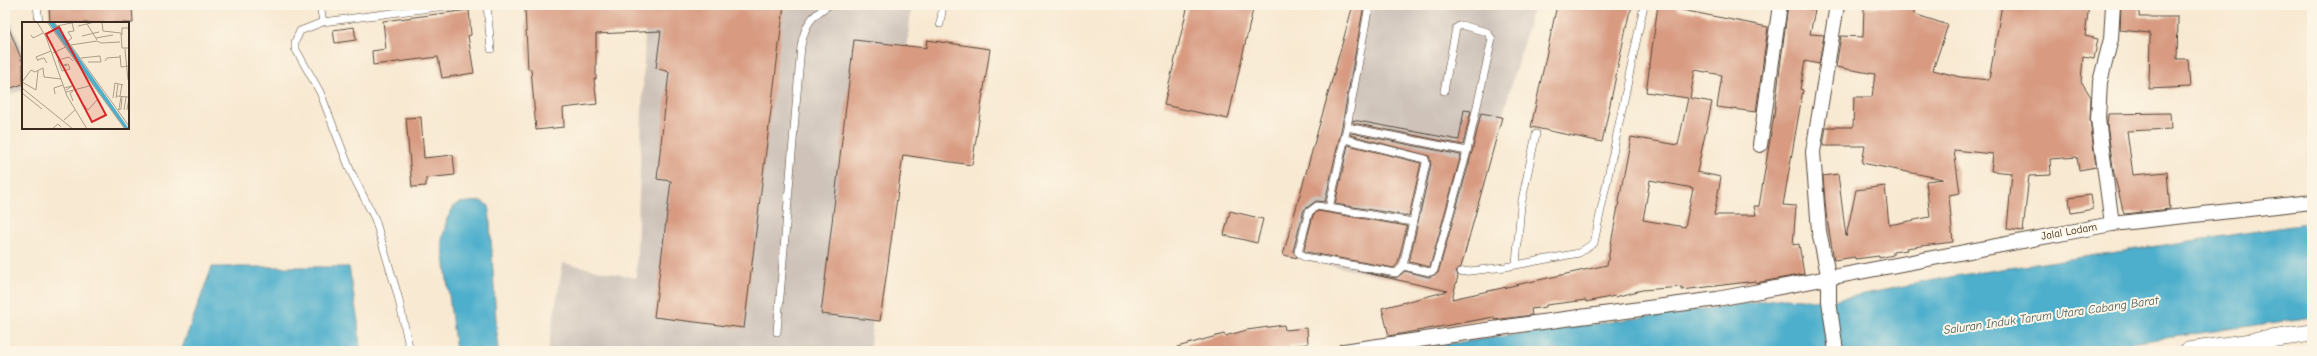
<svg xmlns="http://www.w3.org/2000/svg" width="2317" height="356" font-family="'Comic Neue',sans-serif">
<rect width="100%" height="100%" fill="#fcf5e5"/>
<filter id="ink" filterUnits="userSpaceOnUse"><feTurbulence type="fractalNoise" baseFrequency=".025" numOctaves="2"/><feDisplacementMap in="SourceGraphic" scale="8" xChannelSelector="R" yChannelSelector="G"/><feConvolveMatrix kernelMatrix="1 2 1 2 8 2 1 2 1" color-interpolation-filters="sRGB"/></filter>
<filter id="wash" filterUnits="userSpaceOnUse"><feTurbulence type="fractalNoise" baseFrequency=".012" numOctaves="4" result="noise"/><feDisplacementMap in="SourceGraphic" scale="16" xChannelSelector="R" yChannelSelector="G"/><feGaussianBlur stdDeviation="0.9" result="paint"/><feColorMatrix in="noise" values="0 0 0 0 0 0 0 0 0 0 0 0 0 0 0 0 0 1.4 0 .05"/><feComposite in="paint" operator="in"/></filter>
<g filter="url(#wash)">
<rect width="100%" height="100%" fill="#f8e9d2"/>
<path fill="#cec2b9" d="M646,5h266l-43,346h-321l15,-88 73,15z
M1353,5h181l-81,287 -170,-37z
M5,7l18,44v39l-18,6z"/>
<path fill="#4dafcc" stroke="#446c75" d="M481,201l8,5 9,145h-42l-14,-111 5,-21 7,-13 4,-3z
M2312,223v94l-237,34h-679l388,-53 45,3 126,-25z
M212,267h137l9,55 2,29h-179z"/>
<g id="blocks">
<path fill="#d89b82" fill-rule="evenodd" d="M49,5h83l1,18h-83z
M572,5h212l-40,323 -90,-11 17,-136 -14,-2 12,-107 -13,-4 5,-37 -65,3v45h-2l3,25 -34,4 1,19 -28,3 -5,-61h-3l-3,-61z
M1188,5h66l-26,114 -64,-14z
M1353,5h11l-22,121 -17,76 -9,-1 -12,9 -11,41 5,7 -15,-3z
M1557,5h74l-29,137 -71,-15z
M1658,5h20l-1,4 91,18 -12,85 -39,-5 5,-32 -27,-5 -5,28 22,4 -15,70 24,5 -7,38h42l-2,-9h5l15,-91 14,-110 27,5 -5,24 14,1 -5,29 -14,-3 -5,28 3,1 -20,115 13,1 -3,39 6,-1 5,30 -48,9v-2l-74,9v-3l-40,3 -27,7v-1l-29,6v-2l-40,5v2l-15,2 1,6 -38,5v-3l-105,19 -7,-28 66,-17 -91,-20 39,7 9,-7 24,6 9,-4 34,-121 9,-39 21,4 -41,150 -5,3 2,6 -6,23 155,-34 24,-128 47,8 10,-47 -42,-6zM1650,180l43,8 -8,39 -42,-7z
M2002,5h87l-4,31 13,3 -4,20 -11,-2 -2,24 10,16 -1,23 6,47 -17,3 -2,-13 -27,2 1,16 -22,1 -6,55 -16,-2 5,-56 -21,-2 2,-17 -39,-4 6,43 -11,2 4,47 -47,6 1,2 -14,2v3l-14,3v-2l-24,3v-2l-21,3 -8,-47 -3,-37 15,-2 8,63 10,-47 29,-4 4,39 41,-8 -4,-36 17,-2 -81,-16 3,-17h-42l3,-19h27l1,-30h18l3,-23 -39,-7 5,-31 22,1 1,-30 50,1v6l34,11 -15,45 27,7 29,3z
M2121,5h19l-1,12h39l-1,42h11l2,28 -41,2 1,-56 -30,-3z
M469,10l2,25 -3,1 6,37 -32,5 -4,-21 -65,8 -1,-14 14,-2 -3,-28z
M5,19l18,44v21l-18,6z
M354,27l2,13 -21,3 -2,-13z
M854,40l72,8 1,-8 63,9 -18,116 -69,-10 -23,166 -59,-7z
M1464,110l7,1 -8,34 -110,-22v-3l106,20z
M2170,113l1,16 -44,2 6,44 34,-3 3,37 -46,5 -10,-40 -7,-49 1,-11z
M421,117l3,41 29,-3 2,20 -29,3v8l-14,1 -6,-69z
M1351,133l110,22 -31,112 -21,-5 22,-98 -2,-8 -79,-21z
M1348,145l73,18 -12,53 -74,-12z
M2091,195l2,14 -22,4 -2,-15z
M1230,211l33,8 -6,24 -33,-8z
M1318,211l89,15 -9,37 -4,5 -88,-16 -2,-2 9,-35z
M1284,325l1,5 22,-2 1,16 -19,2 1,5h-112l-1,-4 47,-13 1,2 22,-6z"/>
</g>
</g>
<g filter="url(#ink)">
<use href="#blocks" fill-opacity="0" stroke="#574739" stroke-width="1"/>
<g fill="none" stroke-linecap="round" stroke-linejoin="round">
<g stroke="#574739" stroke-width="8">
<path id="service" d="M37,5l2,18
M320,5l3,17
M487,5l4,44
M1369,5l-22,122 120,24 25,-112 -5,-7 -26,-7 -5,3 -12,63
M940,24l3,-19
M1345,139l80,20 1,4 -23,103 -7,7 -92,-16 -6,-5 11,-40 8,-6 96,16
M1329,208l18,-81
M1516,264l5,-59 15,-71
M1403,266l27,6 4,-2 33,-119
M1461,272l44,-5 74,-14 15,-10 50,-238
M777,332l24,-286c4,-21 9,-29 28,-41
M410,351l-12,-55 -23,-77 -24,-47 -31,-80 -25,-44v-6l5,-11 23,-9 130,-17"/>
</g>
<g stroke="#574739" stroke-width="16">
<path id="minor" d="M1760,145l20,-140
M2112,224l-14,-105 2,-37 11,-43 2,-34
M1344,351l183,-27 190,-25 395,-75 200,-22
M1836,351l-7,-50v-22l-10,-48 -6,-79 24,-147"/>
</g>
<g stroke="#574739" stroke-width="18">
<path id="tertiary" d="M2188,351l124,-18"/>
</g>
<use href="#service" stroke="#fff" stroke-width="7"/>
<use href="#minor" stroke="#fff" stroke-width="14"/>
<use href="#tertiary" stroke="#fff" stroke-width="17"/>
</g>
</g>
<g text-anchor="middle" stroke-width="4" stroke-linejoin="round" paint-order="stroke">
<g font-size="11" fill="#3b2a1e" stroke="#fcf5e5">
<text transform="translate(2069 231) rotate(-10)" y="4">Jalal Lodam</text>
</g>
<g font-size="12" font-style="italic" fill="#41595b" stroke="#fcf5e5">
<text transform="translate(2051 315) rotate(-8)" y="4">Saluran Induk Tarum Utara Cabang Barat</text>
</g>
</g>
<g transform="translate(22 22)">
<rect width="107" height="107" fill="#f8e9d2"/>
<path d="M26,0h6l75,107h-4z" fill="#4dafcc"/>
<path fill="none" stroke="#ac9d8a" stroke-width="1" d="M15,0l9,15 21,59 20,33M25,0l78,107M32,0l75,104M80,0l1,9 18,2 1,15h7M65,2l10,16M35,4l19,-4M56,4l17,-4M9,13l2,3 10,-5M100,13v-7h7M60,14l17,-4M74,16l17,-3M46,19l4,-3 -4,-6 6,-1 -2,-8M49,23l26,-4 4,2 19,-1M103,27l3,31M31,31l17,-8M98,33l1,12 8,-1M59,36l19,-2 1,6h-13M15,38l7,-2 3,5M16,39l-2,-4 15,-6M83,39l2,-3 13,-1M45,44l-3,-1 4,-1 2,5 -8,2 -4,-11 11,-3 4,4M0,60l9,-12 4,2 8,-4 1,9 17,2M0,60l14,8 2,-19M0,66l51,41M42,66l8,-2 -6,4M44,70l23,-6M0,71l20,16M33,72l-1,-6 9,-3M94,74l13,1 -2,13M98,74l2,-12M91,76l2,-15 8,2M94,76l2,-14M51,79l-3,-8 3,-2M61,82l5,6 10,-11M97,87l2,-12M96,88l3,-1 1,-12M102,88l2,-13M42,98l11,-10M30,107l6,-5 3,3"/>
<path fill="#d62828" fill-opacity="0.15" stroke="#d62828" stroke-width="2" d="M37,5l47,88 -14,7 -46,-88z"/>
<rect width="107" height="107" fill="none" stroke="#3b2a1e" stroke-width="2"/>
</g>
<rect width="2317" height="356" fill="none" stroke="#fcf5e5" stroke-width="20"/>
</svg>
